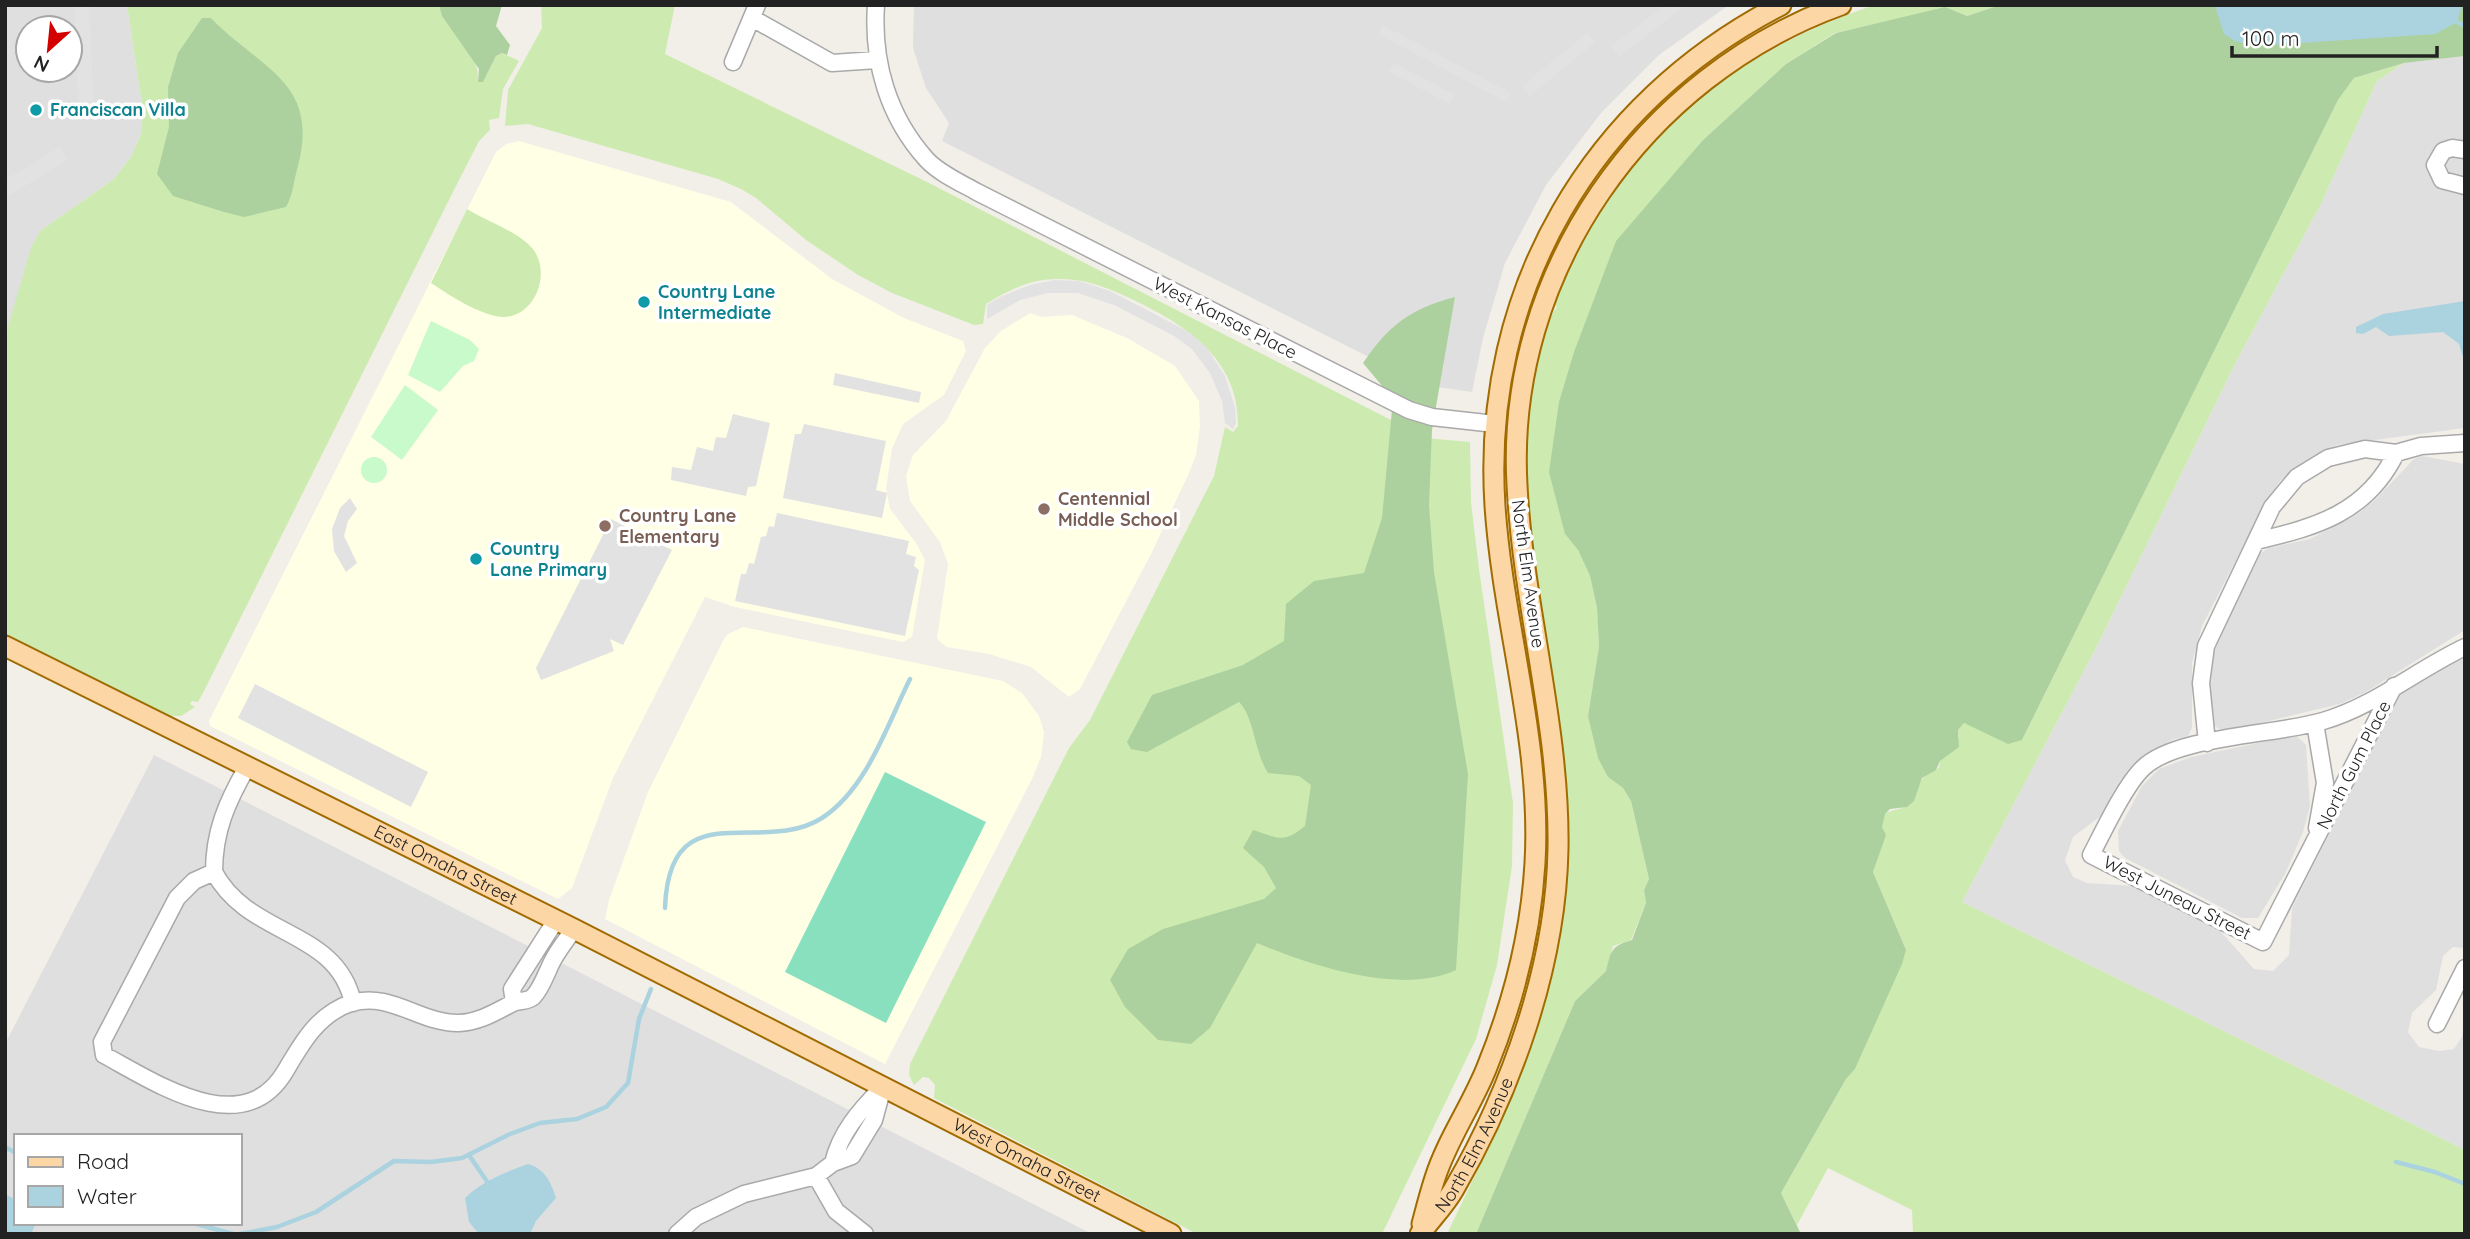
<svg xmlns="http://www.w3.org/2000/svg" width="2470" height="1239" font-family="Quicksand,sans-serif">
<rect width="100%" height="100%" fill="#f2efe9"/>
<path fill="#e0dfdf" fill-rule="evenodd" d="M5,5h122l16,106 -2,23 -9,21 -18,24 -74,52 -35,106zM28,28h42v42h-42z
M914,5h815l-70,50 -58,58 -55,72 -41,78 -22,75 -11,54 -48,-7 -482,-244 7,-18 -23,-35 -13,-40z
M2465,56v372l-128,17 -22,10 -35,26 -14,21 -64,124 -10,37v65l-4,8 -16,4 -29,17 -17,18 -24,40 -29,22 -8,23 8,17 14,6 46,3 82,39 39,44 19,2 16,-16 3,-47 111,-220 54,-28h8v288l-12,-1 -10,9 -7,34 -24,23 -4,19 11,15 20,4 15,-2 8,-12 3,-24v137l-503,-248 135,-256 139,-284 85,-158 56,-123 27,-18z
M2422,456l43,8v166l-99,62 -26,12 -105,25 -14,1 -8,-5 -4,-42 3,-25 11,-31 35,-72 10,-7 42,-9 43,-22 20,-15 41,-43z
M2292,736h5l9,9 4,61 -7,26 -18,42 -27,44h-16l-117,-60 -6,-7 -1,-20 24,-45 17,-17 32,-12z
M154,755l938,479h-1087v-190zM16,1136h224v87h-224z"/>
<path fill="#ffffe5" d="M519,141l212,61 101,77 72,39 59,23 3,10 -22,44 -41,29 -11,25 -6,40 4,20 26,34 9,17 -13,77 -9,5 -168,-35 -30,-10 -92,181 -41,110 -14,11 -348,-173 -1,-5 287,-569 10,-8z
M1030,313l11,4 31,-2 55,23 48,28 24,35 1,26 -4,28 -7,18 -38,81 -71,135 -11,8 -38,-30 -42,-13 -42,-7 -7,-5 -3,-4 11,-74 -8,-22 -30,-41 -4,-25 7,-21 33,-34 39,-73 16,-17z
M743,627l260,54 19,12 17,23 5,16 -3,25 -9,22 -147,285 -280,-145 4,-19 39,-108 76,-153 4,-5z"/>
<path fill="#cdebb0" d="M127,5h312c7,29 42,44 39,77h5l13,-26 6,-3 17,8 -16,28 -4,29 -10,2 1,10 -11,11 -26,51 -249,499 -6,11 -6,-1 -2,3 5,3 -14,9h-15l-161,-78v-301l26,-89 9,-17 74,-52 18,-24 9,-21 2,-23z
M541,5h134l-10,49 260,127 501,257 44,4 1,60 8,67 34,234 -1,63 -15,99 -21,74 -94,195h-185l-263,-136 1,-13 -6,-7 -6,-1 -9,8 -5,-10 1,-11 159,-316 21,-28 124,-244 11,-49 8,5 5,-6c1,-63 -45,-96 -96,-122 -29,-14 -54,-26 -86,-25 -27,0 -48,12 -70,25l-3,20 -9,1 -82,-32 -34,-18 -52,-35 -50,-42 -15,-9 -23,-10 -190,-55 -23,2 3,-36 34,-62z
M1875,5h125l-33,11 -22,-8 -110,25 -49,31 -83,76 -29,36 -109,358 13,16 12,26 7,32 2,38 -11,70 20,61 15,11 8,13 18,78 -5,11 2,13 -15,37 -18,6 -7,25 -31,30 -99,233h-29c55,-115 105,-214 119,-343 19,-180 -72,-359 -27,-537 5,-17 8,-35 18,-47l-2,-2c53,-152 170,-251 320,-300z
M2404,63l-27,18 -56,123 -85,158 -139,284 -135,256 503,248v84h-552l-1,-24 -84,-42 -31,57 -16,-32 65,-114 9,-10 51,-119 -33,-78 12,-37c-14,-30 16,-21 26,-32 7,-7 6,-19 13,-26 3,-4 10,-6 15,-9l1,-7 19,-24 -1,-7 6,-7 24,10 34,7 316,-640 16,-22z
M467,209c19,12 50,22 65,39 20,23 4,69 -29,69 -22,-1 -54,-22 -72,-34z"/>
<path fill="#add19e" d="M439,5h63l-6,21 14,19 -3,10 -5,-2 -6,3 -13,26h-5l1,-13 -37,-53z
M2000,5h465v51l-61,7 -50,15 -16,22 -316,640 -14,4 -44,-21 -6,7 1,17 -19,14 -4,9 -14,8 -8,23 -7,6 -17,2 -5,5 -3,13 4,8 -13,37 33,78 -4,14 -47,105 -9,10 -65,114 20,41h-325l99,-233 31,-30c5,-19 4,-25 26,-31l14,-37 -2,-13 5,-11 -18,-78 -8,-13 -15,-11 -10,-19 -10,-42 11,-70 -2,-38 -7,-32 -12,-26 -13,-16 -16,-62 10,-70 15,-50 42,-111 87,-101 83,-76 50,-31 109,-26 22,9z
M202,18h9c49,51 109,63 87,148 -4,13 -5,30 -12,41l-42,10 -20,-5 -51,-16 -16,-22 12,-47 -1,-40 10,-34z
M1455,297l-23,133 -3,75 5,67 34,202 -12,196c-55,26 -147,-5 -199,-27l-47,85 -19,16 -33,-4 -33,-33 -15,-27 18,-31 35,-20 101,-30 12,-11 -12,-21 -21,-19 10,-18c25,8 30,14 52,-4l6,-41 -12,-9 -31,-3c-14,-22 -14,-57 -29,-71l-92,50 -16,-3 -4,-7 25,-47 91,-30 41,-24 2,-37 28,-23 50,-8 18,-55 11,-119 -30,-36c26,-38 47,-54 92,-66z"/>
<path fill="#c8facc" d="M431,321l39,19 9,9 -5,12 -11,5 -23,26 -32,-17z
M405,385l33,25 -36,50 -31,-23z
M361 470a13 13 0 1 1 26 0a13 13 0 1 1-26 0Z"/>
<path fill="#88e0be" d="M885,772l101,50 -100,201 -101,-51z"/>
<path fill="#e2e2e2" d="M1665,5h21l-67,52 -8,-11z
M89,6l5,103h-15l-5,-102z
M1383,25l128,68 -5,9 -128,-68z
M1587,33l8,9 -65,54 -8,-10z
M1394,63l61,32 -5,9 -61,-32z
M60,147l8,13 -63,38v-18z
M1055,280l24,1 31,10 79,41 18,16 18,28 10,31 1,16 -3,6 -8,-6 -3,-22 -12,-28 -18,-24 -18,-13 -60,-31 -36,-12h-30l-28,7 -33,19v-14l13,-8 30,-12z
M835,373l86,19 -2,11 -86,-18z
M733,414l37,9 -14,63 -8,1 -2,9 -75,-16 1,-13 19,3 6,-23 16,4 3,-14 10,1z
M804,424l82,17 -10,49 11,3 -5,25 -99,-20 12,-64h6z
M350,498l7,11 -9,12 -4,15 13,27 -11,9 -12,-21 -2,-22 8,-21z
M777,513l132,28 -3,13 10,3 -2,9 5,4 -14,66 -170,-35 6,-27h5l3,-11 5,1 7,-27 5,-1 3,-10 5,1z
M611,519l61,31 -49,95 -13,-6 4,12 -73,29 -5,-12z
M255,684l173,88 -17,35 -173,-89z"/>
<path fill="#aad3df" d="M2215,5h246l1,1 -5,16 -22,12 -180,12 -20,-5 -11,-7z
M2465,301v63l-6,-20 -16,-12 -54,4 -13,-9 -13,7 -7,-1v-6l27,-13z
M528,1164c17,5 23,18 28,34l-20,23 -6,13h-51l-10,-12 -4,-24c16,-16 42,-27 63,-34z
M5,1194l11,6v23h20l-5,11h-26z"/>
<g fill="none" stroke-linecap="round" stroke-linejoin="round">
<path stroke="#aad3df" stroke-width="4.5" d="M2457,22l8,4
M665,908c4,-118 96,-51 157,-90 45,-29 65,-93 88,-139
M5,1147l11,6
M469,1155l19,28
M2396,1162l39,10 30,12
M193,1223l40,11
M240,1234l37,-7 39,-15 78,-51 37,1 31,-4 48,-24 30,-11 37,-4 29,-12 22,-24 11,-64 12,-30"/>
<g stroke="#a9a9a9" stroke-width="19">
<path id="minor" d="M876,5c-4,57 12,112 51,155 12,13 34,23 50,32l432,218 23,7 63,7
M752,18l80,45 45,-3
M733,62l24,-57
M2465,150l-13,-2 -9,3 -8,14 7,15 23,6
M2256,541c60,-14 111,-28 140,-88
M2394,686l-131,256 -172,-87c12,-23 34,-70 52,-87 33,-32 133,-33 180,-47 52,-15 93,-51 142,-74
M2315,723l10,60 -8,45
M2207,743l-6,-60 5,-37 66,-139 25,-30 31,-19 37,-9 31,4 25,-7 44,-3
M247,767c-20,35 -33,64 -33,105l-20,9 -17,17 -75,144 2,13c52,28 140,88 182,15 16,-27 32,-56 65,-67 39,-12 70,21 108,20 21,-1 36,-11 54,-20 6,-3 14,-1 20,-6 9,-9 14,-26 20,-37 6,-11 14,-21 21,-31
M214,872c35,66 123,56 139,131
M514,1002l-2,-13 44,-69
M2437,1024l28,-56
M833,1163c7,-30 27,-53 48,-74
M816,1176l20,35 29,23
M677,1234l19,-17 48,-23 72,-18 17,-13 19,-7 22,-36 9,-33"/>
</g>
<g stroke="#a06b00" stroke-width="23">
<g id="major">
<path id="s1" d="M5,646l569,283 597,305"/>
<path d="M1422,1224c4,-15 8,-31 13,-46 12,-38 37,-73 52,-111 26,-64 44,-134 48,-204 7,-121 -32,-238 -40,-357 -14,-215 96,-403 286,-501"/>
<path id="s2" d="M1420,1234c11,-15 25,-29 34,-45 58,-100 102,-224 104,-340 2,-123 -35,-242 -41,-364 -12,-212 127,-409 324,-480"/>
</g>
</g>
<use href="#minor" stroke="#fff" stroke-width="16"/>
<use href="#major" stroke="#fcd6a4" stroke-width="19"/>
</g>
<g fill="#0f9aa8" stroke="#fff" stroke-width="2.5">
<circle cx="36" cy="110" r="7"/>
<circle cx="644" cy="302" r="7"/>
<circle cx="476" cy="559" r="7"/>
</g>
<g fill="#8d6e63" stroke="#fff" stroke-width="2.5">
<circle cx="1044" cy="509" r="7"/>
<circle cx="605" cy="526" r="7"/>
</g>
<g text-anchor="middle" stroke-width="7" stroke-linejoin="round" paint-order="stroke">
<g font-size="18" font-weight="bold" fill="#0d838f" stroke="#fff" text-anchor="start">
<text x="50" y="116">Franciscan Villa</text>
<text x="658" y="298">Country Lane<tspan x="658" dy="21">Intermediate</tspan></text>
<text x="490" y="555">Country<tspan x="490" dy="21">Lane Primary</tspan></text>
</g>
<g font-size="18" fill="#222" stroke="#fff">
<text transform="translate(1225 318) rotate(27)" y="6">West Kansas Place</text>
<text transform="translate(1528 574) rotate(82)" y="6">North Elm Avenue</text>
<text transform="translate(2354 765) rotate(-63)" y="6">North Gum Place</text>
<text dy="6" stroke="none"><textPath href="#s1" startOffset="492">East Omaha Street</textPath></text>
<text transform="translate(2177 898) rotate(27)" y="6">West Juneau Street</text>
<text dy="6" stroke="none"><textPath href="#s2" startOffset="105">North Elm Avenue</textPath></text>
<text dy="6" stroke="none"><textPath href="#s1" startOffset="1144">West Omaha Street</textPath></text>
</g>
<g font-size="18" font-weight="bold" fill="#785e54" stroke="#fff" text-anchor="start">
<text x="1058" y="505">Centennial<tspan x="1058" dy="21">Middle School</tspan></text>
<text x="619" y="522">Country Lane<tspan x="619" dy="21">Elementary</tspan></text>
</g>
</g>
<rect width="2470" height="1239" fill="none" stroke="#222222" stroke-width="14"/>
<rect x="14" y="1134" width="228" height="91" fill="#ffffff" stroke="#a7a7a7" stroke-width="2"/>
<rect x="28" y="1157" width="35" height="10" fill="#fcd6a4" stroke="#a7a7a7" stroke-width="2"/>
<text x="77" y="1169" font-size="21" fill="#222222">Road</text>
<rect x="28" y="1186" width="35" height="21" fill="#aad3df" stroke="#a7a7a7" stroke-width="2"/>
<text x="77" y="1204" font-size="21" fill="#222222">Water</text>
<g transform="translate(49 49) rotate(207)"><circle r="33" fill="#ffffff" stroke="#a7a7a7" stroke-width="2"/>
<path d="M0-5L12 26L0 18L-12 26Z" fill="#d40000"/>
<text y="-10" font-size="19" font-weight="bold" text-anchor="middle" fill="#222222">N</text>
</g>
<path d="M2232 46v10h205v-10" fill="none" stroke="#222222" stroke-width="3.5"/>
<text x="2242" y="46" font-size="21" fill="#222222" stroke="#ffffff" stroke-width="5" paint-order="stroke">100 m</text>
</svg>
